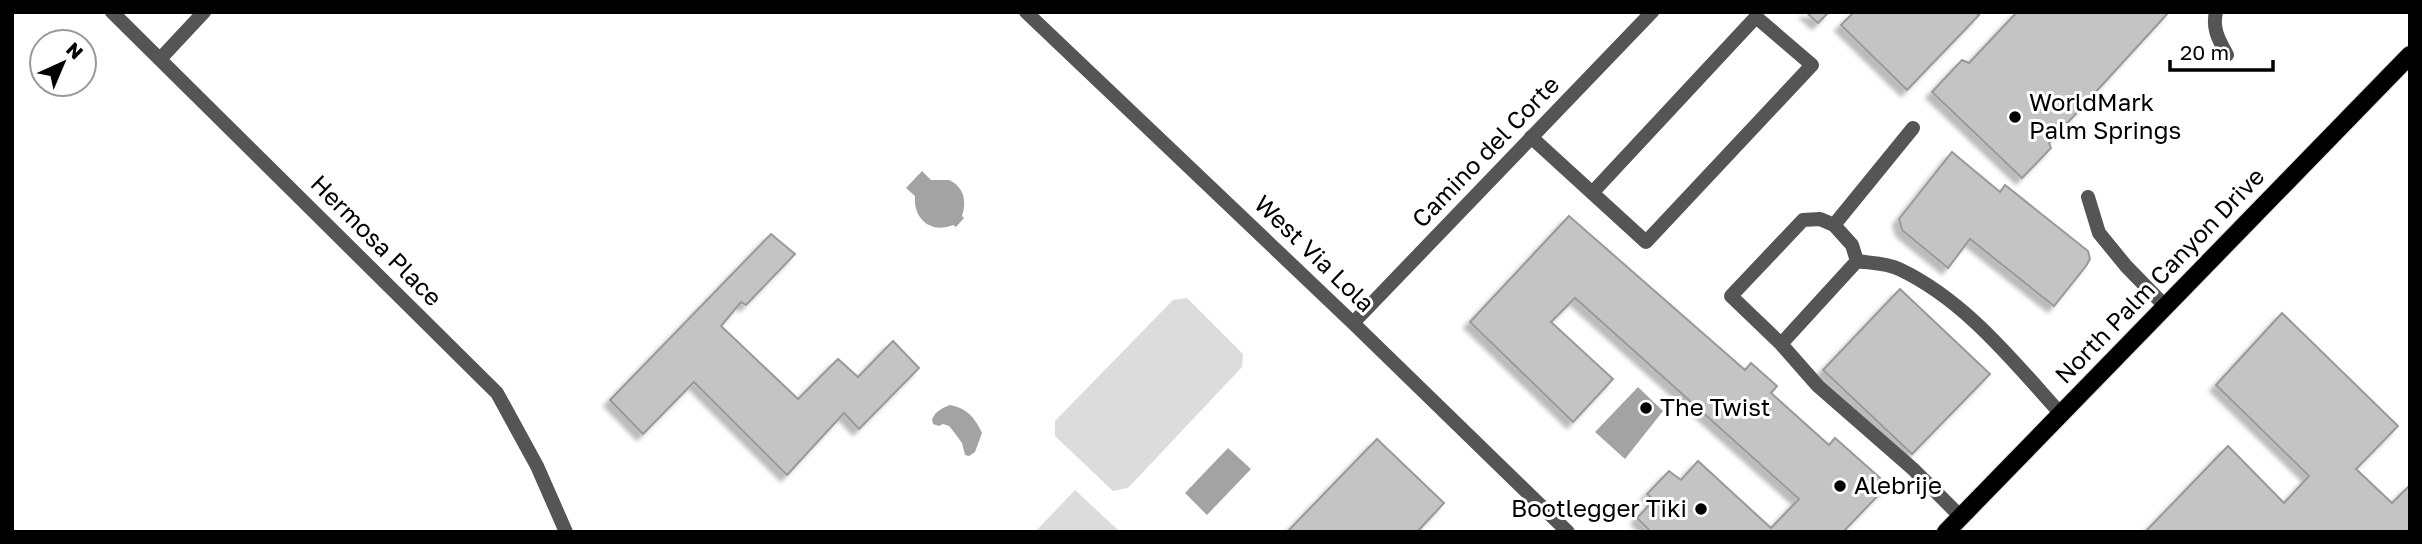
<svg xmlns="http://www.w3.org/2000/svg" width="2422" height="544" font-family="'Golos Text',sans-serif">
<defs>
<filter id="shadow"><feDropShadow dx="-6" dy="6" stdDeviation="2" flood-color="#0004"/></filter>
</defs>
<rect width="100%" height="100%" fill="#fff"/>
<path fill="#dcdcdc" d="M1187,298l56,56 -1,13 -114,121 -15,3 -58,-55v-15l118,-121z
M1075,490l43,40 -1,2h-82z"/>
<path fill="#a3a3a3" d="M922,171l9,9h18c15,7 18,21 13,36l2,2 -8,9 -3,-2c-22,9 -40,-6 -38,-29l-9,-8z
M1638,387l25,24 -38,48 -30,-27z
M950,405c17,3 25,13 32,28l-7,19 -6,4 -4,-1 -3,-12 -8,-11 -5,-6 -6,-2 -4,2 -6,-2 -1,-5c4,-8 10,-11 18,-14z
M1228,448l23,21 -44,46 -22,-22z"/>
<path fill="#c4c4c4" stroke="#999" stroke-width="2" filter="url(#shadow)" d="M1806,12h23l-11,11z
M1854,12h121l4,3 -72,75 -66,-65z
M2017,12h152l-120,131 2,5 -29,30 -90,-86 30,-32 7,3z
M1952,152l48,40 5,-7 83,66 2,8 -4,7 -32,40 -84,-67 -22,29 -46,-38 -3,-11z
M1569,216l176,154 6,-7 26,23 -6,7 58,52 6,-7 53,47 -45,47h-192l-14,-14 17,-18 -7,-6 22,-23 12,9 17,-19 73,67 28,-29 -224,-201 -24,24 62,57 -40,43 -103,-100z
M771,234l24,20 -49,51 -5,-3 -20,24 77,73 40,-40 20,18 35,-36 26,27 -60,61 -15,-16 -57,62 -93,-93 -51,52 -33,-34z
M1900,289l90,85 -78,80 -89,-84z
M2282,313l116,113 -42,43 36,34 18,-18v47h-265l83,-86 56,57 25,-27 -93,-91z
M1377,439l67,64 -27,29h-130z"/>
<g fill="none" stroke-linecap="round" stroke-linejoin="round">
<g stroke="#dbdbdb" stroke-width="20">
<path id="primary" d="M1946,532l464,-477"/>
</g>
<path stroke="#555" stroke-width="14" d="M2216,12c-4,17 3,28 11,43
M1531,137l115,105 166,-177 -56,-48 -164,176
M2088,197l11,36 27,33 39,40
M1834,225l18,20 5,16 -76,83 -50,-48 72,-76 17,-1 14,6 79,-97
M1857,261c13,2 30,2 42,8 66,31 114,92 162,145
M1781,344l37,42 95,83 48,48"/>
<path stroke="#555" stroke-width="14" d="M112,12l385,381 40,73 29,66
M1026,12l327,311 215,209
M161,58l43,-46
M1353,323l299,-311"/>
<use href="#primary" stroke="#000" stroke-width="18"/>
</g>
<g fill="#000" stroke="#fff" stroke-width="2.5">
<circle cx="2015" cy="117" r="7"/>
<circle cx="1646" cy="408" r="7"/>
<circle cx="1840" cy="486" r="7"/>
<circle cx="1701" cy="509" r="7"/>
</g>
<g text-anchor="middle" stroke-width="6" stroke-linejoin="round" paint-order="stroke">
<g font-size="24" fill="#000" stroke="#fff" text-anchor="start">
<text x="2029" y="111">WorldMark<tspan x="2029" dy="28">Palm Springs</tspan></text>
<text x="1660" y="416">The Twist</text>
<text x="1854" y="494">Alebrije</text>
<text x="1687" y="517" text-anchor="end">Bootlegger Tiki</text>
</g>
<g font-size="24" fill="#000" stroke="#fff">
<text transform="translate(1486 152) rotate(-46)" y="8">Camino del Corte</text>
<text transform="translate(376 241) rotate(45)" y="8">Hermosa Place</text>
<text transform="translate(1314 254) rotate(44)" y="8">West Via Lola</text>
<text transform="translate(2160 276) rotate(-46)" y="8">North Palm Canyon Drive</text>
</g>
</g>
<rect width="2422" height="544" fill="none" stroke="#000000" stroke-width="28"/>
<g transform="translate(63 63) rotate(44)"><circle r="33" fill="#ffffff" stroke="#999999" stroke-width="2"/>
<path d="M0-5L12 26L0 18L-12 26Z" fill="#000000"/>
<text y="-10" font-size="19" font-weight="bold" text-anchor="middle" fill="#000000">N</text>
</g>
<path d="M2170 60v10h103v-10" fill="none" stroke="#000000" stroke-width="3.5"/>
<text x="2180" y="60" font-size="21" fill="#000000" stroke="#ffffff" stroke-width="5" paint-order="stroke">20 m</text>
</svg>
